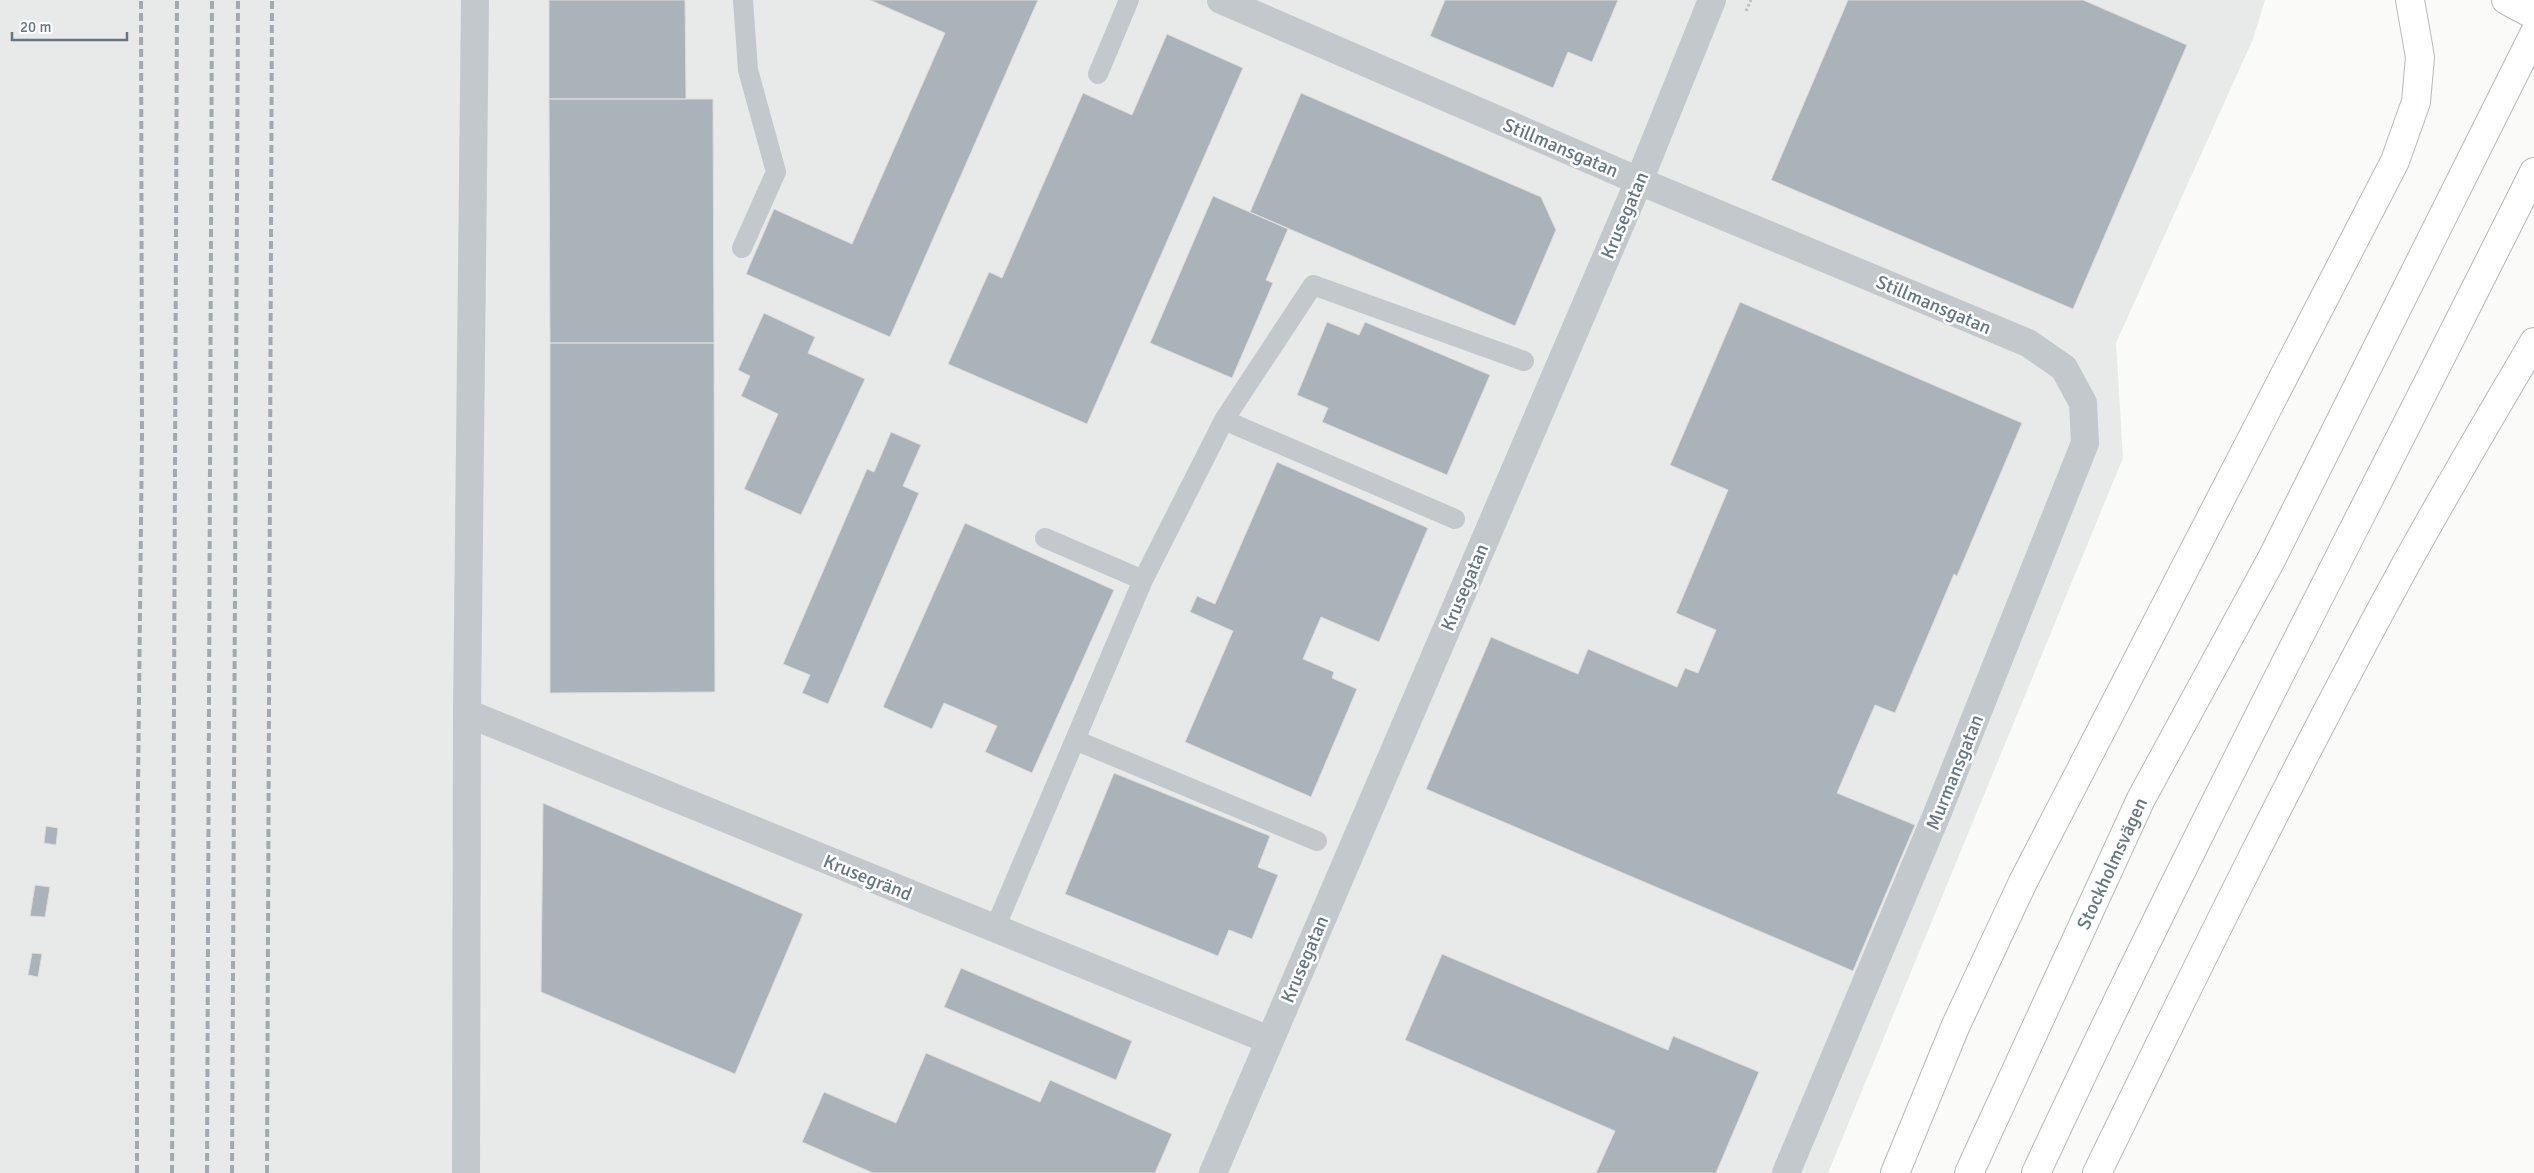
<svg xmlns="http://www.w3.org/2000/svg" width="2534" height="1173" font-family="Signika,sans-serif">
<rect width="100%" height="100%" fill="#fafaf8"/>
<path fill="#e8e9e9" d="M0,0h2265l-12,39 -137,304 7,115 -295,715h-1828z"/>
<path fill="#aab3b9" stroke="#dcdcda" d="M549,0h136l1,99h-137z
M870,0h168l-148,337 -144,-63 28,-65 78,35 93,-211z
M1445,0h173l-26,62 -24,-10 -15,36 -123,-52z
M1848,0h235l104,45 -114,264 -302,-129z
M1167,34l76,34 -156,356 -139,-60 41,-92 13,6 81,-185 49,22z
M1301,93l240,104 15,33 -41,96 -265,-114z
M549,99h164l1,244h-164z
M1213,196l75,33 -22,51 7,3 -41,95 -82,-35z
M1740,302l282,121 -65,153 -3,-2 -59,139 -20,-8 -38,88 78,32 -62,146 -427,-182 65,-152 87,37 10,-25 89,38 8,-19 13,5 18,-43 -40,-17 52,-123 -58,-25z
M764,313l51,24 -7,16 57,26 -64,136 -57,-26 34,-75 -37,-18 9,-20 -12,-6z
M1327,322l32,13 6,-13 125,53 -43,100 -125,-53 6,-14 -31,-13z
M550,343h164l1,349 -165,1z
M891,432l30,13 -18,41 16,7 -91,211 -26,-11 8,-18 -27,-11 84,-195 7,3z
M1277,462l151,66 -49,114 -58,-25 -18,42 31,13 -2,6 25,11 -46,108 -126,-55 48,-111 -43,-19 7,-16 18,8z
M965,523l149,67 -82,183 -47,-21 12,-26 -53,-23 -12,26 -49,-22z
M1114,773l156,63 -12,31 20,8 -26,64 -23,-9 -11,26 -153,-62z
M543,803l260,111 -68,160 -194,-82z
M46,826l12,2 -2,17 -12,-2z
M35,885l15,2 -5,30 -15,-1z
M32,953l10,1 -4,23 -10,-2z
M1442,954l226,96 5,-14 86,36 -43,101h-120l19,-42 -210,-91z
M961,968l171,73 -16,39 -172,-73z
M926,1053l114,49 10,-22 122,54 -17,39h-282l-71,-31 22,-50 72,31z"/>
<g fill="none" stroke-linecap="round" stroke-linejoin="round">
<g stroke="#b3babf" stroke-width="30">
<path id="secondary" d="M2506,0l28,15"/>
</g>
<g stroke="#b4b9bd" stroke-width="30">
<g id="highway">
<path d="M1895,1173l61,-148 67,-143 372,-721 21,-59 4,-45 -10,-57"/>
<path id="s1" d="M1969,1173l172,-374 130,-239 263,-526"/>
<path d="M2036,1173c157,-338 332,-667 498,-1001"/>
<path d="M2097,1173c98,-201 196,-402 303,-598 43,-79 89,-156 134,-233"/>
</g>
</g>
<path stroke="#bbbfc2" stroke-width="3" stroke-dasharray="2.5 2.5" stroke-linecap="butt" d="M1746,11l5,-11"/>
<path stroke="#c3c8cc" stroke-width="20" d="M1098,74l31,-74
M742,248l34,-76 -28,-102 -5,-70
M1224,420l89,-135 211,76
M1143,580l81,-160 231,99
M1075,740l242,101
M995,928l148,-348 -98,-42"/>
<path stroke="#c3c8cc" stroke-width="28" d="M1221,0l418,181 389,162 36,25 19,35 2,40 -148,371 -151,359
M467,713l802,327
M466,1173l1,-460 8,-713
M1213,1173l426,-992 73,-181"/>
<use href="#secondary" stroke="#fff" stroke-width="28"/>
<use href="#highway" stroke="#fff" stroke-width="28"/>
<path stroke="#a2aab0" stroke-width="4" stroke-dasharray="8 4" stroke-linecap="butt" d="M137,1173v-297l5,-441 -1,-435
M172,1173l5,-1173
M207,1173l5,-1173
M232,1173l6,-1173
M267,1173l5,-1173"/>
</g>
<g text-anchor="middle" stroke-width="5" stroke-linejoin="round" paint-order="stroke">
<g font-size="19" fill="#657683" stroke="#fff">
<text transform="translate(1561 147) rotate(23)" y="7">Stillmansgatan</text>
<text transform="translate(1624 215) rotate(-67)" y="7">Krusegatan</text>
<text transform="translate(1934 304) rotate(23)" y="7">Stillmansgatan</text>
<text transform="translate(1464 587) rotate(-67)" y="7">Krusegatan</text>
<text transform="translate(1954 772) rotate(-68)" y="7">Murmansgatan</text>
<text dy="7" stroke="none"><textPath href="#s1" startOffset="341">Stockholmsvägen</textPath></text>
<text transform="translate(868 877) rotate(22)" y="7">Krusegränd</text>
<text transform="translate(1304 959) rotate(-67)" y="7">Krusegatan</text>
</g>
</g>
<path d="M12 32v8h115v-8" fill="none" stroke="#657683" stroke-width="2.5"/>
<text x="20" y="32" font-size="15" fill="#657683" stroke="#ffffff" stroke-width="4" paint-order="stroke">20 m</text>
</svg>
